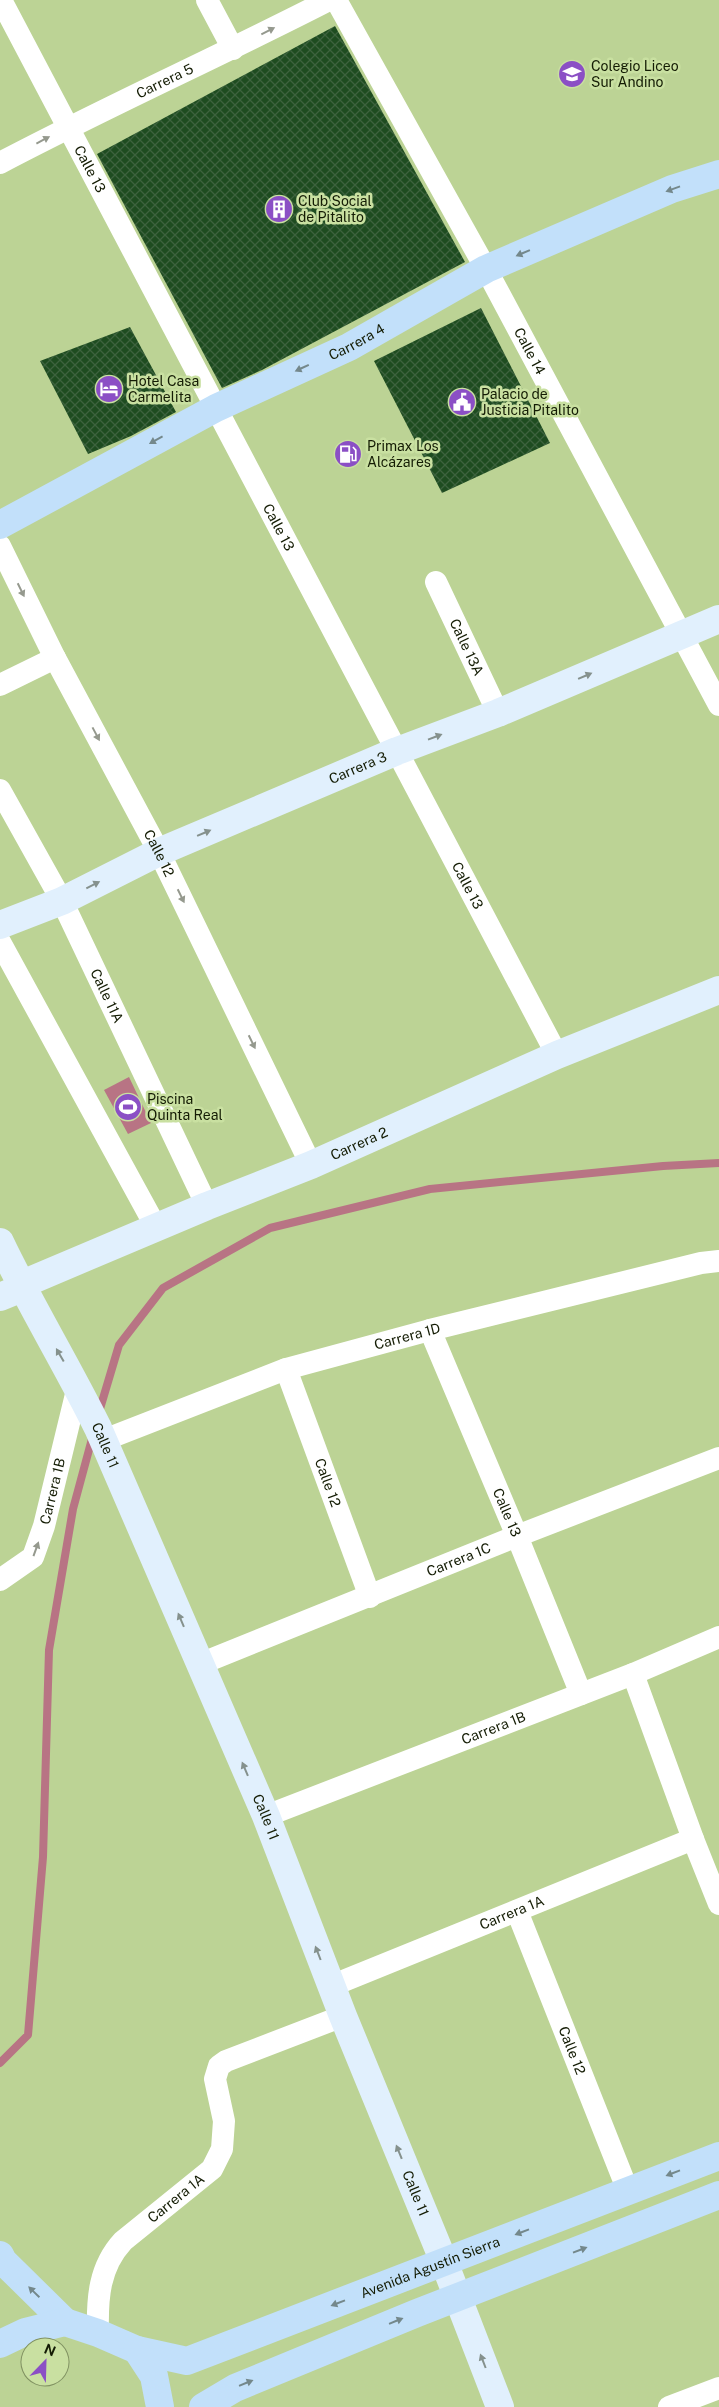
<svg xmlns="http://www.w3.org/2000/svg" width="719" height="2407" font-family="'Public Sans',sans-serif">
<defs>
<pattern id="building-cross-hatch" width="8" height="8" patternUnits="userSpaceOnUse" patternTransform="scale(1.25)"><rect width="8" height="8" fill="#1e4c20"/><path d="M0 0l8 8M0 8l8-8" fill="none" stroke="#3d623e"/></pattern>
</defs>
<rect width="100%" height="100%" fill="#bcd395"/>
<path fill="#b87484" d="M129,1077l22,46 -23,11 -24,-44z"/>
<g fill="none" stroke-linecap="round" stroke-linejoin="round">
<path stroke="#b87484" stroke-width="8" d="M99,1412l20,-67 44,-57 107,-60 160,-39 233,-23 56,-3
M0,2063l28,-28 15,-178 6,-207 24,-141 20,-74"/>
</g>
<path fill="url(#building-cross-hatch)" d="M335,26l130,236 -203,108 -40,18 -125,-234z
M481,308l69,135 -108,50 -68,-132z
M130,327l46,85 -45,24 -43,18 -48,-93z"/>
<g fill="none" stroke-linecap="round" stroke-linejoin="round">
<g stroke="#fff" stroke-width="22">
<path id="s1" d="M1,0l556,1055"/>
<path d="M207,0l26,49"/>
<path id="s2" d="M336,0l150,269 233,436"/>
<path id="s3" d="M0,163c108,-57 220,-107 329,-163"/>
<path id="s4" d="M0,546l55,112 104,194 152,313"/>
<path id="s5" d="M436,582l62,131"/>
<path d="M0,685l55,-27"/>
<path id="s6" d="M0,790l62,111 145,305"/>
<path d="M0,942l157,287"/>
<path id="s7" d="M430,1330l87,206 64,158"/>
<path id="s8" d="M286,1369l84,228"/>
<path id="s9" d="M104,1440l182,-71 144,-39 271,-67 18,-2"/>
<path id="s10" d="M0,1580l33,-23 11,-31 34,-140"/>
<path id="s11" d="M200,1664l317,-128 202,-78"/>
<path d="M633,1674l60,165 26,65"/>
<path id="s12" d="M266,1816l367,-142 86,-37"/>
<path id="s13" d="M517,1911l111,280"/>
<path id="s14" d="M331,1986l362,-147"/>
<path id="s15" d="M98,2333c-1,-35 1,-66 25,-92l89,-72 10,-20 2,-28 -9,-42 4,-13 7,-5 117,-45"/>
<path d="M669,2407l50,-19"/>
</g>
<g stroke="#e1f0fd" stroke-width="28">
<path id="s16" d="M0,925l62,-24 97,-49 238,-101 101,-38 221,-94"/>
<path id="s17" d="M0,1242c30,63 67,123 98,186l168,388 77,200 101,246 56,145"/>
<path id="s18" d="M0,1297l22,-9 10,-8 175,-74 104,-41 246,-110 162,-65"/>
</g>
<g stroke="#c2e0fa" stroke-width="28">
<path id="s19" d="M0,525l216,-117 133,-61 137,-78 186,-80 47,-15"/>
<path d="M0,2255l3,6 62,61"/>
<path id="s20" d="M0,2344l25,-12 40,-10 33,11 39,17 50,11 532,-205"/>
<path d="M137,2350l17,26 6,31"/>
<path d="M203,2407l32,-19 182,-75 302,-118"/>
</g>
</g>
<defs><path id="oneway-solid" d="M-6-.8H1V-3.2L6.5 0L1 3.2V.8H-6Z" transform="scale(1.25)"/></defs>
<g fill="#95998e">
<use href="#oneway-solid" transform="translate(268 31) rotate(-27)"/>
<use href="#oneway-solid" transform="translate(43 140) rotate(-28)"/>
<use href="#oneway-solid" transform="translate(21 590) rotate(64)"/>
<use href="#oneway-solid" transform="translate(96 734) rotate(62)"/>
<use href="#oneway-solid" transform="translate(181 896) rotate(64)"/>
<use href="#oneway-solid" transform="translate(252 1042) rotate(64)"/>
<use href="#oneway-solid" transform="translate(36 1549) rotate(-70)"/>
</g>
<g fill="#74888b">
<use href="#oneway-solid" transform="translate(673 189) rotate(160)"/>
<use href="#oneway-solid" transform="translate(523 253) rotate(157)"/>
<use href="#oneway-solid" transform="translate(302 368) rotate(155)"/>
<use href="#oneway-solid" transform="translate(156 440) rotate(151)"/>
<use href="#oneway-solid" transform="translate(673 2173) rotate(159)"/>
<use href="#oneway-solid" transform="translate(522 2232) rotate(159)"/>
<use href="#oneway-solid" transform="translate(580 2250) rotate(-21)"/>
<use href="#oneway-solid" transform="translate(34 2292) rotate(-136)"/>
<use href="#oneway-solid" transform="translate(338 2303) rotate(159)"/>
<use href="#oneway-solid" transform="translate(396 2321) rotate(-22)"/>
<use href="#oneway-solid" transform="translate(246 2383) rotate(-22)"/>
</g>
<g fill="#85918d">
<use href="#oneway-solid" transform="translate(585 676) rotate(-23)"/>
<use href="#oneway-solid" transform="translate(435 737) rotate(-21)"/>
<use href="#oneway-solid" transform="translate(204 833) rotate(-23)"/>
<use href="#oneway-solid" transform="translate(93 885) rotate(-27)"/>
<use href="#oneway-solid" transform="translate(60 1355) rotate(-120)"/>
<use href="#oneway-solid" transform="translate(181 1620) rotate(-113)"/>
<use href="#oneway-solid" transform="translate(245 1769) rotate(-113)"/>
<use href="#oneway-solid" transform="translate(318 1953) rotate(-111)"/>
<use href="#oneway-solid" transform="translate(399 2152) rotate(-112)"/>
<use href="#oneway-solid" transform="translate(483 2361) rotate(-111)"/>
</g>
<defs>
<g id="school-disc" transform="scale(1.4375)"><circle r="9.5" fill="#8b4fc5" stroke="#c9e0a1"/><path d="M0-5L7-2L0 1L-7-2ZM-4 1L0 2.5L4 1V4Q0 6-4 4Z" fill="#fff"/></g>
<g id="building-disc" transform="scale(1.4375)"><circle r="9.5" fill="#8b4fc5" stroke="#c9e0a1"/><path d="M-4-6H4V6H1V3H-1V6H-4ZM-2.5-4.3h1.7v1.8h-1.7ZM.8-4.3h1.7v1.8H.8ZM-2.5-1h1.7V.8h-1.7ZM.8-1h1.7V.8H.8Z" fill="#fff"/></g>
<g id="hotel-disc" transform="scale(1.4375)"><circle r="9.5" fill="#8b4fc5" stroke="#c9e0a1"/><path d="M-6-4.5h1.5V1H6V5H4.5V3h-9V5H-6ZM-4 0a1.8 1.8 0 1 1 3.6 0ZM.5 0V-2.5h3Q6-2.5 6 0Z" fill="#fff"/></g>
<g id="civic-disc" transform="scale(1.4375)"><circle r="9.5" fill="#8b4fc5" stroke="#c9e0a1"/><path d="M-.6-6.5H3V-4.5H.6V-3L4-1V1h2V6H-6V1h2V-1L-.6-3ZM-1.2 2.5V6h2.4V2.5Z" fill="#fff"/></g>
<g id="fuel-disc" transform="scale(1.4375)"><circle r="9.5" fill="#8b4fc5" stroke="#c9e0a1"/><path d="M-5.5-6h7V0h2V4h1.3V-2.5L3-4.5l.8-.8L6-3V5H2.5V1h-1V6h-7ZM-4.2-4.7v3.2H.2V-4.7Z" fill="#fff"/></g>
<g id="stadium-disc" transform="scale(1.4375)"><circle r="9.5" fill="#8b4fc5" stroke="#c9e0a1"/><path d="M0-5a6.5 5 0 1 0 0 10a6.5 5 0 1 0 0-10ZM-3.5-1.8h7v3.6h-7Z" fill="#fff"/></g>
</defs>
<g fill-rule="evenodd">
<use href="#school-disc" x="572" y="74"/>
<use href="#building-disc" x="279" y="209"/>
<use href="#hotel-disc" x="109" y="389"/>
<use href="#civic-disc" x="462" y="402"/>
<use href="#fuel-disc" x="348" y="454"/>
<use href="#stadium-disc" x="128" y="1107"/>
</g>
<g text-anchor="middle" stroke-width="5" stroke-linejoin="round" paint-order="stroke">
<g font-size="14" fill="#141c04" stroke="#c9e0a1" text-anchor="start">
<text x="591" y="71">Colegio Liceo<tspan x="591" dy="16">Sur Andino</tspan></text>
<text x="298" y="206">Club Social<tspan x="298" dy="16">de Pitalito</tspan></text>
<text x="128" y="386">Hotel Casa<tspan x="128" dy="16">Carmelita</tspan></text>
<text x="481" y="399">Palacio de<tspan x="481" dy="16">Justicia Pitalito</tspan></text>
<text x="367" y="451">Primax Los<tspan x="367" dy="16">Alcázares</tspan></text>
<text x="147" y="1104">Piscina<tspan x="147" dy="16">Quinta Real</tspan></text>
</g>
<g font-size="14" fill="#141c04" stroke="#c9e0a1">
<text dy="5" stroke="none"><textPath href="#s3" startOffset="184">Carrera 5</textPath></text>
<text dy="5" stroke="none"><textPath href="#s1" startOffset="191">Calle 13</textPath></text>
<text dy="5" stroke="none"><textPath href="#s19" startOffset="401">Carrera 4</textPath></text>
<text dy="5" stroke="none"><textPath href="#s2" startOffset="401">Calle 14</textPath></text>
<text dy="5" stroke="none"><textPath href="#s1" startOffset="596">Calle 13</textPath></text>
<text dy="5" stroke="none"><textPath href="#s5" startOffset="72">Calle 13A</textPath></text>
<text dy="5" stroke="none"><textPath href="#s16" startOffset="391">Carrera 3</textPath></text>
<text dy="5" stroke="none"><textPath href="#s4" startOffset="346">Calle 12</textPath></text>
<text dy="5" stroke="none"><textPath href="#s1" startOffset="1001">Calle 13</textPath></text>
<text dy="5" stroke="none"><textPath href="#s6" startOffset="232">Calle 11A</textPath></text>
<text dy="5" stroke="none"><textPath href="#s18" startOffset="391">Carrera 2</textPath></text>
<text dy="5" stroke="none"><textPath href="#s9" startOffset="321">Carrera 1D</textPath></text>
<text dy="5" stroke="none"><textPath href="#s17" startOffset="229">Calle 11</textPath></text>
<text dy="5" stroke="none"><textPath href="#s8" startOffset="121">Calle 12</textPath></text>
<text dy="5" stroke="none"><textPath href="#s10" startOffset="109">Carrera 1B</textPath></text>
<text dy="5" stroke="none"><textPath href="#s7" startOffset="198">Calle 13</textPath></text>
<text dy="5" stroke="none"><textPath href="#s11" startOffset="279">Carrera 1C</textPath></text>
<text dy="5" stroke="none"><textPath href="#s12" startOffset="244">Carrera 1B</textPath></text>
<text dy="5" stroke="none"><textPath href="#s17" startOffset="634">Calle 11</textPath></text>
<text dy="5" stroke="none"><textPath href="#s14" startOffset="195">Carrera 1A</textPath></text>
<text dy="5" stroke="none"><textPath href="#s13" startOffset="150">Calle 12</textPath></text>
<text dy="5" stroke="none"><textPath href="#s17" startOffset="1039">Calle 11</textPath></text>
<text dy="5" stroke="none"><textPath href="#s15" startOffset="166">Carrera 1A</textPath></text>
<text dy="5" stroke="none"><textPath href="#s20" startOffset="458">Avenida Agustín Sierra</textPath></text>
</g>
</g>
<g transform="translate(45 2362) rotate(23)"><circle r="24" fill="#c9e0a1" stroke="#819262"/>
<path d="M0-4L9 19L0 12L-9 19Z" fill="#8b4fc5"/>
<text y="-8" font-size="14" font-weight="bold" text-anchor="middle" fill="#141c04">N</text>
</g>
</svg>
